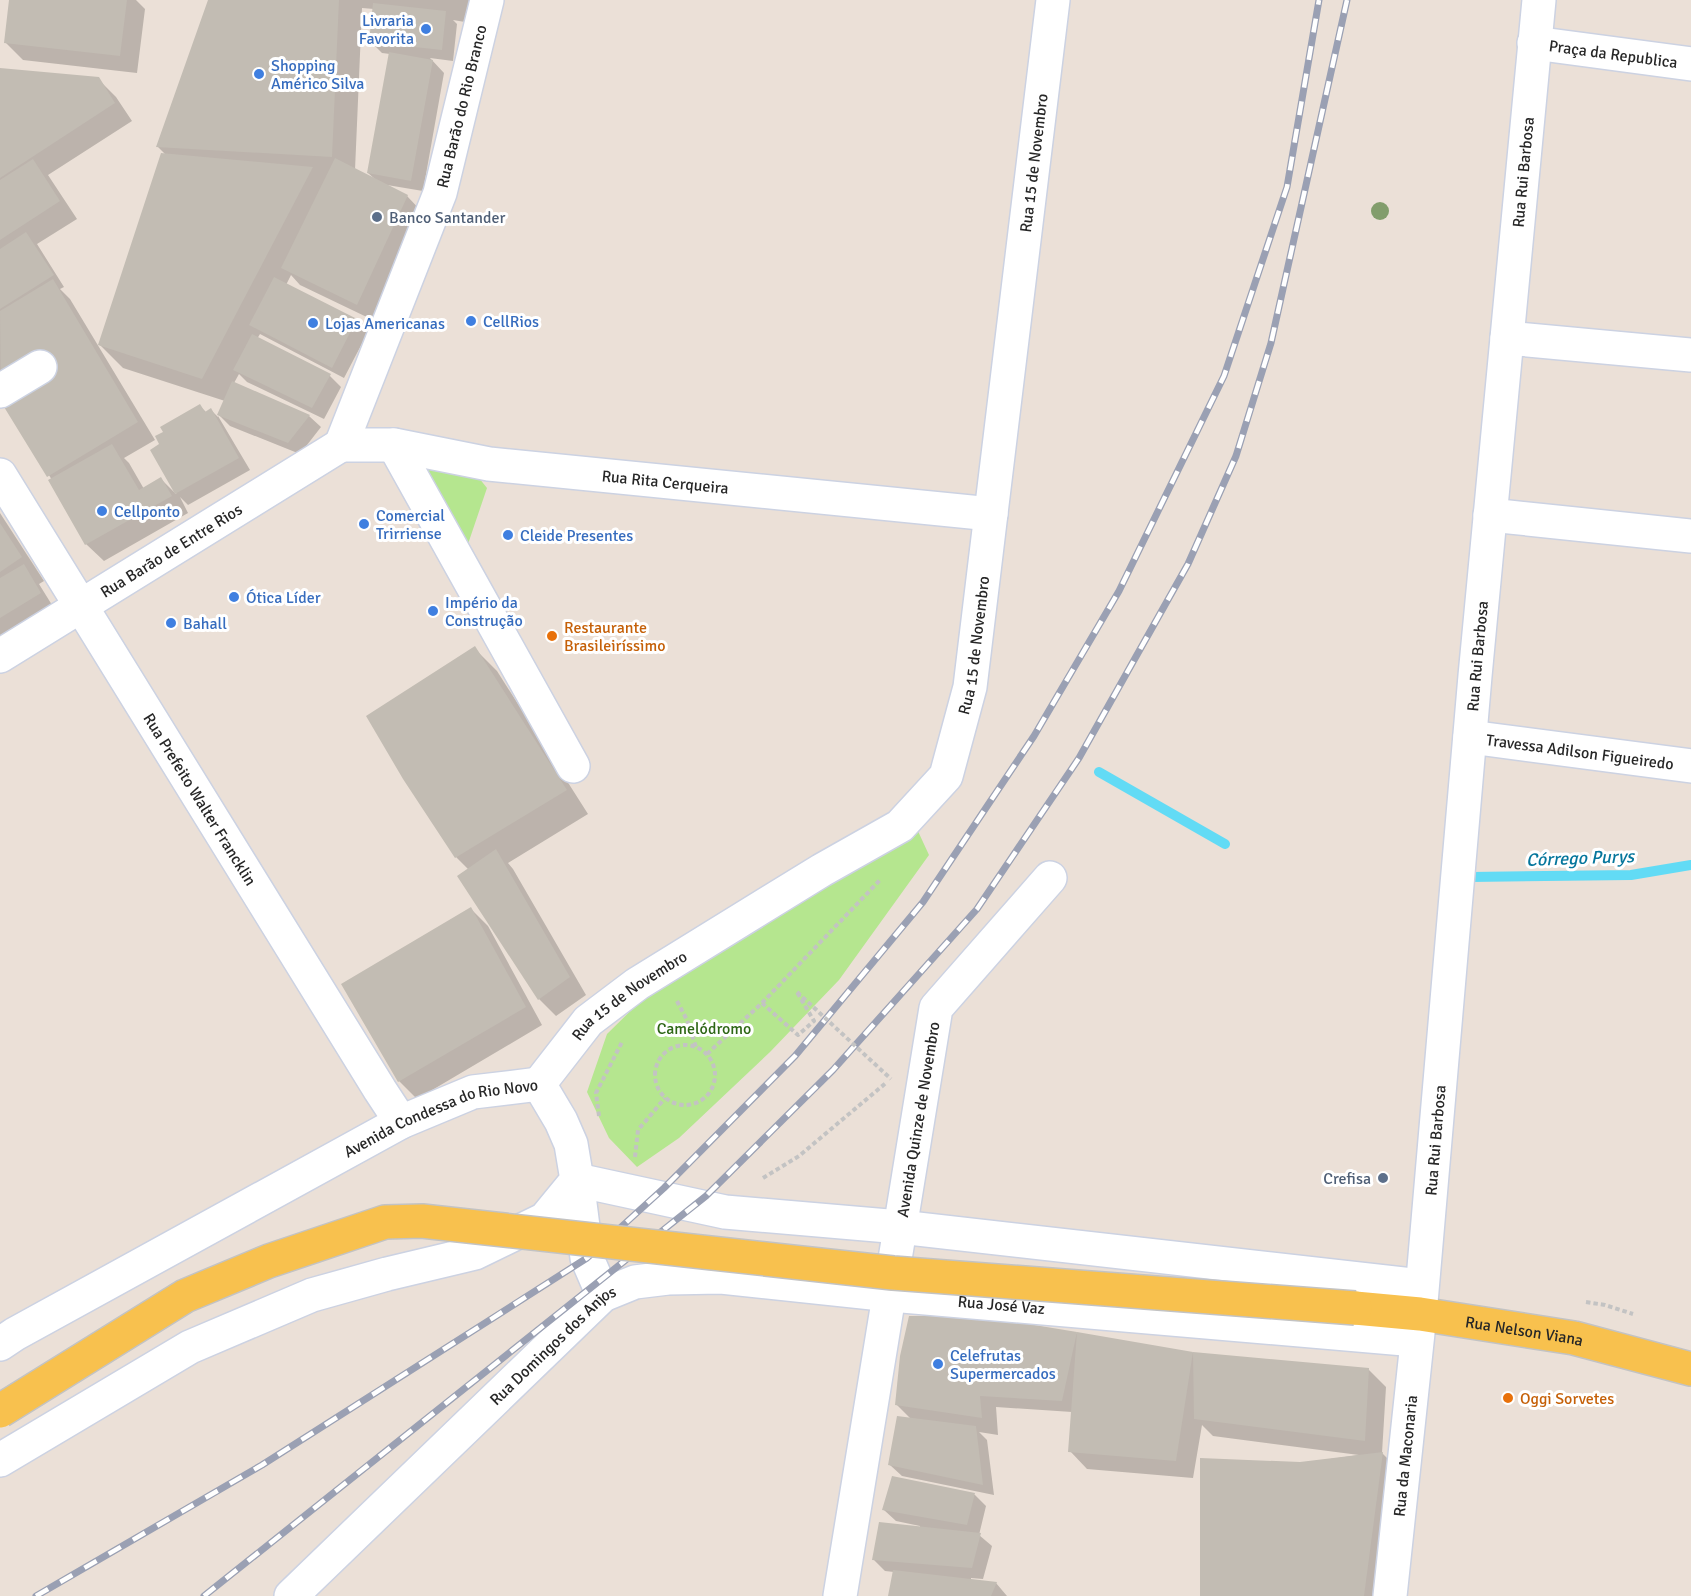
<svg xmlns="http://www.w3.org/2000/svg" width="1691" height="1596" font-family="Signika,sans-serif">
<rect width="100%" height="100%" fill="#ebe0d7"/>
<path fill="#b5e68f" d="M418,463l53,5 16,20 -19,56z
M917,829l12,26 -90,125 -69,72 -91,86 -42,29 -28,-29 -22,-46 20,-58 56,-55z"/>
<path fill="#0003" fill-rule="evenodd" d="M10,0h126l9,9 -8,64 -114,-13 -17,-17z
M210,0h265l-4,23 -18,-3 4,4 -4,37 -23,-3 14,15 -21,118 -36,-6 20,11 17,18 -49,107 -75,-36 -9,-10 -5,10 70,35 12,12 -24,46 -84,-44 -3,5 73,37 11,11 -17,32 -77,-37 -8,-8 -5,9 75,33 12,11 -21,27 -70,-28 -11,-11 6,-14 -102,-33 -23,-23 66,-190 -8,-8zM362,8l12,1 -4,32 12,12 8,1 -22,119 8,7 -21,-10z
M0,70l98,9 18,18 16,24 -84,54 29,44 -40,25 27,43 -4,2 10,10 85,141 -31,18 5,5 15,26 17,-10 15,15 24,-88 7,7 4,-3 7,7v-1l32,54 -62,35 -8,-8 8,16 -84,48 -18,-17 -34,-64 -52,-83z
M0,513l44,68 -5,3 13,21 -52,32z
M474,648l23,23 91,143 -80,49 5,6 73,126 -30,21 -17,-17 -70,-129 -13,-13 -52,-78z
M471,909l17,17 54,99 -125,74 -18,-18z
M1022,1324l171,29 175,16 18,18 -4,66 18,18 -16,125h-183l101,-133 57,-8 -146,-19 -11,-11 -9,53 -106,-9 -17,-18 2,-39 -76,-5 2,28 -19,-3 8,8 7,55 -92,-19 -12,-11 21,-46 -15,-15z
M893,1478l82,17 11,11 -7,29 13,11 -9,33 -12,-1v2l25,3 11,13h-117l4,-24 -9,-1 -11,-11 46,-32v-2l-24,-5 -12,-11z"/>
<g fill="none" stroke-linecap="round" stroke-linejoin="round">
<path stroke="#62dbf5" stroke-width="10" d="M1099,772l126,72
M1470,877l161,-2 60,-10"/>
</g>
<path fill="#c2bcb3" d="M9,0h118l-7,56 -116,-13z
M208,0h131l-7,157 -176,-10z
M373,3l73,8 -4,39 -73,-8z
M389,52l44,8 -22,121 -44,-8z
M0,68l99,9 16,26 -115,75z
M161,153l152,14 -111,212 -104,-34z
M335,158l73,37 -51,110 -76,-37z
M33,159l27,42 -60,39v-60z
M26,232l28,43 -54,34v-60z
M274,277l83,42 -25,49 -83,-43z
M53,279l85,143 -91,55 -46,-75 -1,-91z
M252,334l79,40 -19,34 -79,-38z
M232,381l78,34 -22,28 -71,-28z
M200,404l5,8 6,-4 28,50 -64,36 -25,-44 9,-6 -4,-8 8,-4 -3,-5z
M112,444l27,46 22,-13 11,19 -87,49 -37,-65z
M0,523l22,34 -22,15z
M24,564l17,29 -41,25v-40z
M475,646l92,144 -112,68 -52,-79 -37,-63z
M496,849l74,128 -32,23 -81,-124z
M471,907l55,100 -128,75 -57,-98z
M909,1316h33l80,7 55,9 -15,69 -82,-5 2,22 -87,-13 5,-49z
M1077,1332l116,20 -17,109 -108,-9z
M1193,1352l176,16 -4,73 -171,-22z
M897,1416l79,10 7,59 -95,-20z
M1383,1452l-19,144h-164v-138l100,4z
M892,1476l83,17 -8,32 -85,-15z
M879,1522l102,11 -9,35 -100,-8z
M893,1570l104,12 -6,14h-103z"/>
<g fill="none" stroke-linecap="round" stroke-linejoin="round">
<g stroke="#ccd2e2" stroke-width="36">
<g id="minor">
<path id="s1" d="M1534,43l157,21"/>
<path d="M1507,338l184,17"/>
<path d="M0,391l40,-24"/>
<path id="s2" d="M341,445h53l95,19 502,50"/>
<path id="s3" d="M341,445l99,-252 47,-193"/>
<path d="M394,445l179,321"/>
<path id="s4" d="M0,475l380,615 21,32"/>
<path d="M1490,515l201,21"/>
<path id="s5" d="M0,656l341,-211"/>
<path id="s6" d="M1470,737l221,29"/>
<path id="s7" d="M539,1084l49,-63 49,-37 185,-114 78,-44 46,-50 24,-89 83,-687"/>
<path d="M603,1295l-16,-37 -10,-78 148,32 175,15 521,59"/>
<path id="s8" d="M0,1344l15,-10 386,-212 72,-30 66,-8"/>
<path d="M0,1460l190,-113 122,-52 75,-21 88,-21 70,-34 32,-39 -6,-36 -10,-23 -22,-37"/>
<path id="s9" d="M291,1596l312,-301 32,-13 33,-4 53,-1 170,18 525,45"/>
<path id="s10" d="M840,1596l96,-588 114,-130"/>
<path id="s11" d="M1390,1596l30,-282 55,-638 64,-676"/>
</g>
</g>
<g stroke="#c3c3c3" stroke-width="36">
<g id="major">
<path id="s12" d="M1355,1308l65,6 154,24 117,31"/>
</g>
</g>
<path stroke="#c3c3c3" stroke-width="4" stroke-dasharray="4.5 3" stroke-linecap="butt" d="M677,1001l10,19 9,27
M762,1003l36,32 16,-14 -17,-29
M655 1075a30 30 0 1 1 60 0a30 30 0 1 1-60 0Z
M707,1054l55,-51 118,-123
M599,1116l-3,-23 26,-51
M635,1157l3,-27 27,-32
M763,1178l36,-22 88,-74
M1586,1302l19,3 28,9"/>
<use href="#minor" stroke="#fff" stroke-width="33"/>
<use href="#major" stroke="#f8c14e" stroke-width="33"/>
<g stroke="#9aa0b3" stroke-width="7">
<path id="rail" d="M36,1596l226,-131 325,-207 77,-70 131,-132 128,-154 111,-166 85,-145 105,-215 63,-189 32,-187
M204,1596l502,-400 127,-126 144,-161 102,-151 109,-194 48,-108 35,-113 76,-343"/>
</g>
<use href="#rail" stroke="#fff" stroke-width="4.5" stroke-dasharray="14" stroke-linecap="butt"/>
<g stroke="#c3c3c3" stroke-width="36" stroke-linecap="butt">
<path id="major-bridge" d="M0,1411l185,-115 84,-35 116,-39 37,-1 471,52 462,35"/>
</g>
<path stroke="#c3c3c3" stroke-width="4" stroke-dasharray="4.5 3" stroke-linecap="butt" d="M797,992l94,87"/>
<use href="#major-bridge" stroke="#f8c14e" stroke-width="33"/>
</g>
<circle fill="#829d6c" cx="1380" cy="211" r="9"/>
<g fill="#3f7fe0" stroke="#fff" stroke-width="2">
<circle cx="426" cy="29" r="6"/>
<circle cx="259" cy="74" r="6"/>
<circle cx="471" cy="321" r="6"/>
<circle cx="313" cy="323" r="6"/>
<circle cx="102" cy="511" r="6"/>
<circle cx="364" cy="524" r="6"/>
<circle cx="508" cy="535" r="6"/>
<circle cx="234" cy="597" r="6"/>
<circle cx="433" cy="611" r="6"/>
<circle cx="171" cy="623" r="6"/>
<circle cx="938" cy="1364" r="6"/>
</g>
<g fill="#5c6f8a" stroke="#fff" stroke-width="2">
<circle cx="377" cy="217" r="6"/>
<circle cx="1383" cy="1178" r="6"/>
</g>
<g fill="#e8710a" stroke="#fff" stroke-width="2">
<circle cx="552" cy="636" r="6"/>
<circle cx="1508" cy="1398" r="6"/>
</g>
<g text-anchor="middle" stroke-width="6" stroke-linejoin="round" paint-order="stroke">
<g font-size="16" fill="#366cbe" stroke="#fff" text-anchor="start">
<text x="414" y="26" text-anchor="end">Livraria<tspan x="414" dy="18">Favorita</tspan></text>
<text x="271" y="71">Shopping<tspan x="271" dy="18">Américo Silva</tspan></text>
<text x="483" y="327">CellRios</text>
<text x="325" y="329">Lojas Americanas</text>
<text x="114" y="517">Cellponto</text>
<text x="376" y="521">Comercial<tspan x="376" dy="18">Trirriense</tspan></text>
<text x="520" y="541">Cleide Presentes</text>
<text x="246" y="603">Ótica Líder</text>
<text x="445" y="608">Império da<tspan x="445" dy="18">Construção</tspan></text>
<text x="183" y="629">Bahall</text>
<text x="950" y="1361">Celefrutas<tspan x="950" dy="18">Supermercados</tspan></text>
</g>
<g font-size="16" fill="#272727" stroke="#fff">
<text dy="6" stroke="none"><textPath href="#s1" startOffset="80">Praça da Republica</textPath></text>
<text dy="6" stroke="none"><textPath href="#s3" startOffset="360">Rua Barão do Rio Branco</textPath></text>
<text dy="6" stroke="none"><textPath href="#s7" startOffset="1136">Rua 15 de Novembro</textPath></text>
<text dy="6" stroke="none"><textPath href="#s11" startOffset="1430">Rua Rui Barbosa</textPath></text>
<text dy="6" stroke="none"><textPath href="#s2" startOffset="327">Rua Rita Cerqueira</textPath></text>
<text dy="6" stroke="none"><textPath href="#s5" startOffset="201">Rua Barão de Entre Rios</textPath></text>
<text dy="6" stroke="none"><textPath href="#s7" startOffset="650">Rua 15 de Novembro</textPath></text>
<text dy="6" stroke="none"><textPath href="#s11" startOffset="944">Rua Rui Barbosa</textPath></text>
<text dy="6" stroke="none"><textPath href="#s6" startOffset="111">Travessa Adilson Figueiredo</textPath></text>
<text dy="6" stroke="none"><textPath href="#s4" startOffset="381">Rua Prefeito Walter Francklin</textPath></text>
<text dy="6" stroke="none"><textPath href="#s7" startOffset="128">Rua 15 de Novembro</textPath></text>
<text dy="6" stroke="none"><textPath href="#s10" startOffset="483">Avenida Quinze de Novembro</textPath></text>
<text dy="6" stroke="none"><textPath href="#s8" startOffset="498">Avenida Condessa do Rio Novo</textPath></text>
<text dy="6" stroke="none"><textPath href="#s11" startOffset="458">Rua Rui Barbosa</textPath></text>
<text dy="6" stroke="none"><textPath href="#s9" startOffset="836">Rua José Vaz</textPath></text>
<text dy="6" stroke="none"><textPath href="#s12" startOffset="171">Rua Nelson Viana</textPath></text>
<text dy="6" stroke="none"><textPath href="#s9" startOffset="363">Rua Domingos dos Anjos</textPath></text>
<text dy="6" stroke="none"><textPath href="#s11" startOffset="141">Rua da Maconaria</textPath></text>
</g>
<g font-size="16" fill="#4e5e75" stroke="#fff" text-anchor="start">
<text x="389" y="223">Banco Santander</text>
<text x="1371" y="1184" text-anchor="end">Crefisa</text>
</g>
<g font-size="16" fill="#c56008" stroke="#fff" text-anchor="start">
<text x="564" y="633">Restaurante<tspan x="564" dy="18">Brasileiríssimo</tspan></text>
<text x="1520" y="1404">Oggi Sorvetes</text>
</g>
<g font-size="16" fill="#2d6615" stroke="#fff">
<text x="704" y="1034">Camelódromo</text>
</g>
<g font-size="18" font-style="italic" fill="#05769c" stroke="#fff">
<text transform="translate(1580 858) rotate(-2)" y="6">Córrego Purys</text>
</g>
</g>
</svg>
